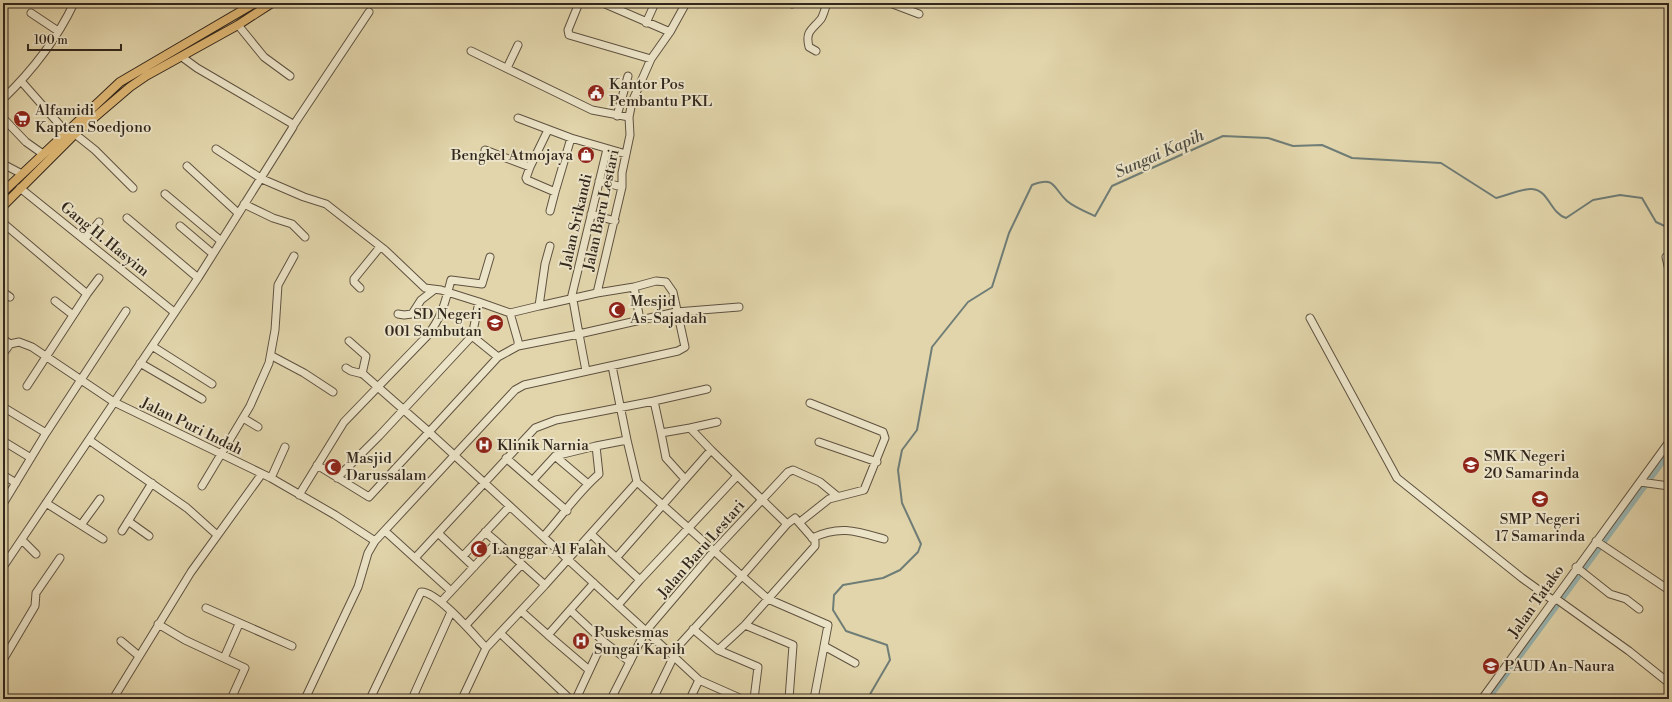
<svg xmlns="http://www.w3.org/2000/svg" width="1672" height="702" font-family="'Libre Bodoni',serif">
<rect width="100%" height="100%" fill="#e2d5ab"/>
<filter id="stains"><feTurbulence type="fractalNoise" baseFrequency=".005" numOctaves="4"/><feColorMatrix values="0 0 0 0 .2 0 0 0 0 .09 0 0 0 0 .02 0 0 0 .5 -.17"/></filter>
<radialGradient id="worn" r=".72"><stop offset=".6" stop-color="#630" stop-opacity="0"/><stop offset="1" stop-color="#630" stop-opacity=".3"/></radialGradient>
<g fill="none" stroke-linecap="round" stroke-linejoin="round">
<path stroke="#6f7d77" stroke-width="2" d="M863,699l6,-3 21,-36 -3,-15 -41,-14 -13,-21 1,-15 9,-10 40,-7 17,-8 18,-18 3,-8 -19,-41 -4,-33 4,-20 15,-20 15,-83 36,-45 24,-15 17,-54 23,-48c24,-9 20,2 35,16 7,6 19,11 28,15l17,-30 111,-50 45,2 25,8 29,-1 30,13 89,5 55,35c9,-2 28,-10 36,-9 17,1 18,24 34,29l27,-18 27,-5 22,3 14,24 13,6"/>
<path stroke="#98b6b3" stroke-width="6" d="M1488,699l181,-246"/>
<g stroke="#5e5240" stroke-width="9">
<path id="minor" d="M579,3l-11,27 1,5 82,24
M603,3l67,29
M890,3l29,11
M792,4l1,-1
M31,13l27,18
M646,23l9,-20
M238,25l26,32 26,19
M471,51l121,59 37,7
M816,51l-7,-4c-4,-16 3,-17 12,-28 3,-5 4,-11 6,-16
M507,68l11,-23
M21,81l45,51
M3,99c28,-27 54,-60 71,-96
M617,116l11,-40
M3,118l23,24 17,12
M518,118l53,20 55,16
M293,126l76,-114
M75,134l20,16 38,38
M216,149l46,30 42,18 22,7 59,46 40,38 16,2 38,12
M485,150l45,17 18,-37
M3,164l19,10
M187,166l51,47
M530,167l-4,11 1,2 28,12 16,-54
M599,181l23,6
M20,188l154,124
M165,194l56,47
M244,204l29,14 19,6 13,13
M550,211l5,-19
M591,214l24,7
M127,218l71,60
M3,223l84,71 -60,92
M180,226l33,28
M85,239l14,-17
M550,246l-5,18 -6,42 58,-13
M1666,257l3,13
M634,287l6,33
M360,288l-6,-6v-3l26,-32
M3,292l7,5
M87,294l12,-16
M571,299l36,-150
M573,300l6,34 97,-22 63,-5
M55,301l18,14
M398,314l6,1 8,-1 9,-14 13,-10
M1310,318l87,160 125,100 32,23
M3,339l7,5
M349,341l17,15 -4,18
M152,346l60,38
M518,346v-5l-8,-28 29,-7
M3,354l7,-10 9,-2 13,5 82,55 157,76 64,37 40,26
M272,356l32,17 29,19
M498,357l-26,-21 7,-34 31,11
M140,363l62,36
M612,366l15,74
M654,401l53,-12
M3,407l43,26
M243,418l15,9
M690,428l27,-6
M89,440l98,68 29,26
M3,441l28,17
M819,442l58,20
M711,450l76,74 -45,52 26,23 60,26 -14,74
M506,458l61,53
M317,465l52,32 60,-65 -66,-58 -12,-3 -5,-3
M3,475l13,8
M271,478l14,-31
M337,478l42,-42 93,-100
M533,480l22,-24
M1640,482l29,4
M588,484l-33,-28 41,-10
M202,486l48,-80 19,-43 6,-33 3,-45 16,-29
M299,495l45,-73 83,-86c15,-19 18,-33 24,-56l31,4 8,-27
M46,503l57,36
M3,504l43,-71 80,-122
M128,521l21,15
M800,522l29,-23 35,-9 21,-52 -2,-6 -73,-29
M81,525l19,-26
M122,531l30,-48
M385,531l66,60
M485,532l12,10
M438,533l36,34
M591,534l49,46 97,-104
M544,536c18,-20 34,-44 55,-62l-3,-28 31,-6 10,42
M812,538c28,-13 44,-7 72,1
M22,540l14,14
M1596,541l70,47
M463,556l46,-49
M617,557l94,-107 -21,-22 -29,5 5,25 18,20
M415,558l120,-130 21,-8 98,-19 7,32
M3,567l195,-289 95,-151 -2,-4 -94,-55 -15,-11
M1576,567l34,27 16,5 13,10
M1555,598l74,53 40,32
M441,602l56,-60 48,43
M618,605l22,-25
M206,608l86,38
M570,610l24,-27
M521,611l27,24
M158,624l27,16 60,28 -14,31
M466,625l55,-60
M745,625l48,20 -4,54
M693,629l25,21 27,-25 70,-79v-5l-20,-23 -8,6
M500,633l70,66
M121,641l18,15
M824,646l31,17
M718,650l40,17 -4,32
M671,654l28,26 43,19
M224,658l15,-34
M3,660l32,-54 1,-13 24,-35
M3,660v9
M589,670l-41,-35 22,-25 33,31
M113,699l78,-127 70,-97
M305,699l53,-112 10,-34 7,-12 140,-151 9,-5 154,-34 7,-4 -12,-55 -7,-10 -10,-1 -22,6 -37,6 25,-106v-14l8,-38 -1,-18 3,-15 19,-43 19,-27 16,-29
M370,699l51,-107c16,-1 54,44 65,56
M412,699l39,-87
M462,699l24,-51 59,-63 92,-103 105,94 -71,78 -242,-222 69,-75 20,-11 61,-12 7,37
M576,699l27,-58 27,21
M611,699l34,-67 69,-81 74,-79 5,-2 27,12 17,14
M653,699l20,-41
M690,699l9,-19
M1482,699l187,-257"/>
</g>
<g stroke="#32271d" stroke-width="10">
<path id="major" d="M3,192l117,-110 135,-79
M3,206l72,-72 55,-47 16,-11 92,-51 34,-22"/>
</g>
<use href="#minor" stroke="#ece4c8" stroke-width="7"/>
<use href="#major" stroke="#e1ba76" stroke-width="8"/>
</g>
<defs>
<g id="civic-disc" transform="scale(0.9)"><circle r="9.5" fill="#8f2418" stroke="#ece4c8"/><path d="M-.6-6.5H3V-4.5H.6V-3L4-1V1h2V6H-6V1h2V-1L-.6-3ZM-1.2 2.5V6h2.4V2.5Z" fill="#fff"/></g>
<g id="supermarket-disc" transform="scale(0.9)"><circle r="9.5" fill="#8f2418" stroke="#ece4c8"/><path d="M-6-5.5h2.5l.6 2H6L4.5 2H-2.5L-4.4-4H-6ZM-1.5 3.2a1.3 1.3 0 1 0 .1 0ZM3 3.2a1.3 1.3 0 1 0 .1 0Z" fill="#fff"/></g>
<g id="shop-disc" transform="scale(0.9)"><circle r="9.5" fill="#8f2418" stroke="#ece4c8"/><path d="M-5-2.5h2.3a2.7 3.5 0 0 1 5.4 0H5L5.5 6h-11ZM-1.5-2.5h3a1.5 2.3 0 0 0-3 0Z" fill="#fff"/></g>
<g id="mosque-disc" transform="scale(0.9)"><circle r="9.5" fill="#8f2418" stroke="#ece4c8"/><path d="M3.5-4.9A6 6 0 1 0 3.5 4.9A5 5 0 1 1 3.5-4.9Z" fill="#fff"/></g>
<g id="school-disc" transform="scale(0.9)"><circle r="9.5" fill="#8f2418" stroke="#ece4c8"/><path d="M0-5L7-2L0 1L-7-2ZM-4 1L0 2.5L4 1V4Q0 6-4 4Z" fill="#fff"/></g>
<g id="hospital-disc" transform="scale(0.9)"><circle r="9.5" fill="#8f2418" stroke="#ece4c8"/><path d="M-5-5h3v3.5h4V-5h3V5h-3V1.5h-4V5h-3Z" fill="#fff"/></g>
</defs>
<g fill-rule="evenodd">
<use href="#civic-disc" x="596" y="93"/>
<use href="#supermarket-disc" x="22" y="119"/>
<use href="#shop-disc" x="586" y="155"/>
<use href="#mosque-disc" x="617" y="310"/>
<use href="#school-disc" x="495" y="323"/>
<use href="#hospital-disc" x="484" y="445"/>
<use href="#school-disc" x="1471" y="465"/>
<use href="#mosque-disc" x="333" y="467"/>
<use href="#school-disc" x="1540" y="499"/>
<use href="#mosque-disc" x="479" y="549"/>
<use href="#hospital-disc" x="581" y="641"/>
<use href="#school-disc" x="1491" y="666"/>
</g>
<g text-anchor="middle" stroke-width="4" stroke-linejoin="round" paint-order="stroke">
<g font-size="15" fill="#32271d" stroke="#ece4c8" text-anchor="start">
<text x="609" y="89">Kantor Pos<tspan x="609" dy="17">Pembantu PKL</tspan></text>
<text x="35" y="115">Alfamidi<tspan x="35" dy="17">Kapten Soedjono</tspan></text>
<text x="573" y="160" text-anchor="end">Bengkel Atmojaya</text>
<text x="630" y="306">Mesjid<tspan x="630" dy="17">As-Sajadah</tspan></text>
<text x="482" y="319" text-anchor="end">SD Negeri<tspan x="482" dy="17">001 Sambutan</tspan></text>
<text x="497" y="450">Klinik Narnia</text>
<text x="1484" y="461">SMK Negeri<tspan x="1484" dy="17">20 Samarinda</tspan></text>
<text x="346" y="463">Masjid<tspan x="346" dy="17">Darussalam</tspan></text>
<text x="1540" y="524" text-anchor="middle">SMP Negeri<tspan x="1540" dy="17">17 Samarinda</tspan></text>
<text x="492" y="554">Langgar Al Falah</text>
<text x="594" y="637">Puskesmas<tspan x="594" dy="17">Sungai Kapih</tspan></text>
<text x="1504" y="671">PAUD An-Naura</text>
</g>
<g font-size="15" fill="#32271d" stroke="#ece4c8">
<text transform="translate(601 210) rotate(-78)" y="5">Jalan Baru Lestari</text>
<text transform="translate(576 221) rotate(-77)" y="5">Jalan Srikandi</text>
<text transform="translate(105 239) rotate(39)" y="5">Gang H. Hasyim</text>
<text transform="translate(192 426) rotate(26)" y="5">Jalan Puri Indah</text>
<text transform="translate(701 549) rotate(-49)" y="5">Jalan Baru Lestari</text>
<text transform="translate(1536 601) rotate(-55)" y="5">Jalan Tatako</text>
</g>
<g font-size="16" font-style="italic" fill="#4c4b42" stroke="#ece4c8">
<text transform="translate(1159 153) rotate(-24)" y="6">Sungai Kapih</text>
</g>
</g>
<rect width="1672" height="702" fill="none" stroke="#e2d5ab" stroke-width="16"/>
<rect x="4" y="4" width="1664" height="694" fill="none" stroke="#32271d" stroke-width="2"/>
<rect x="8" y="8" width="1656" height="686" fill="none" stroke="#32271d"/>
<path d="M28 44v6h93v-6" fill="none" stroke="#32271d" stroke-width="2"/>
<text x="34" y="44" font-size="12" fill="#32271d" stroke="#ece4c8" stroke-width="3" paint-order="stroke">100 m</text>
<rect width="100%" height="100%" filter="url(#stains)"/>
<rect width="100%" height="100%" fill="url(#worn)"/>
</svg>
